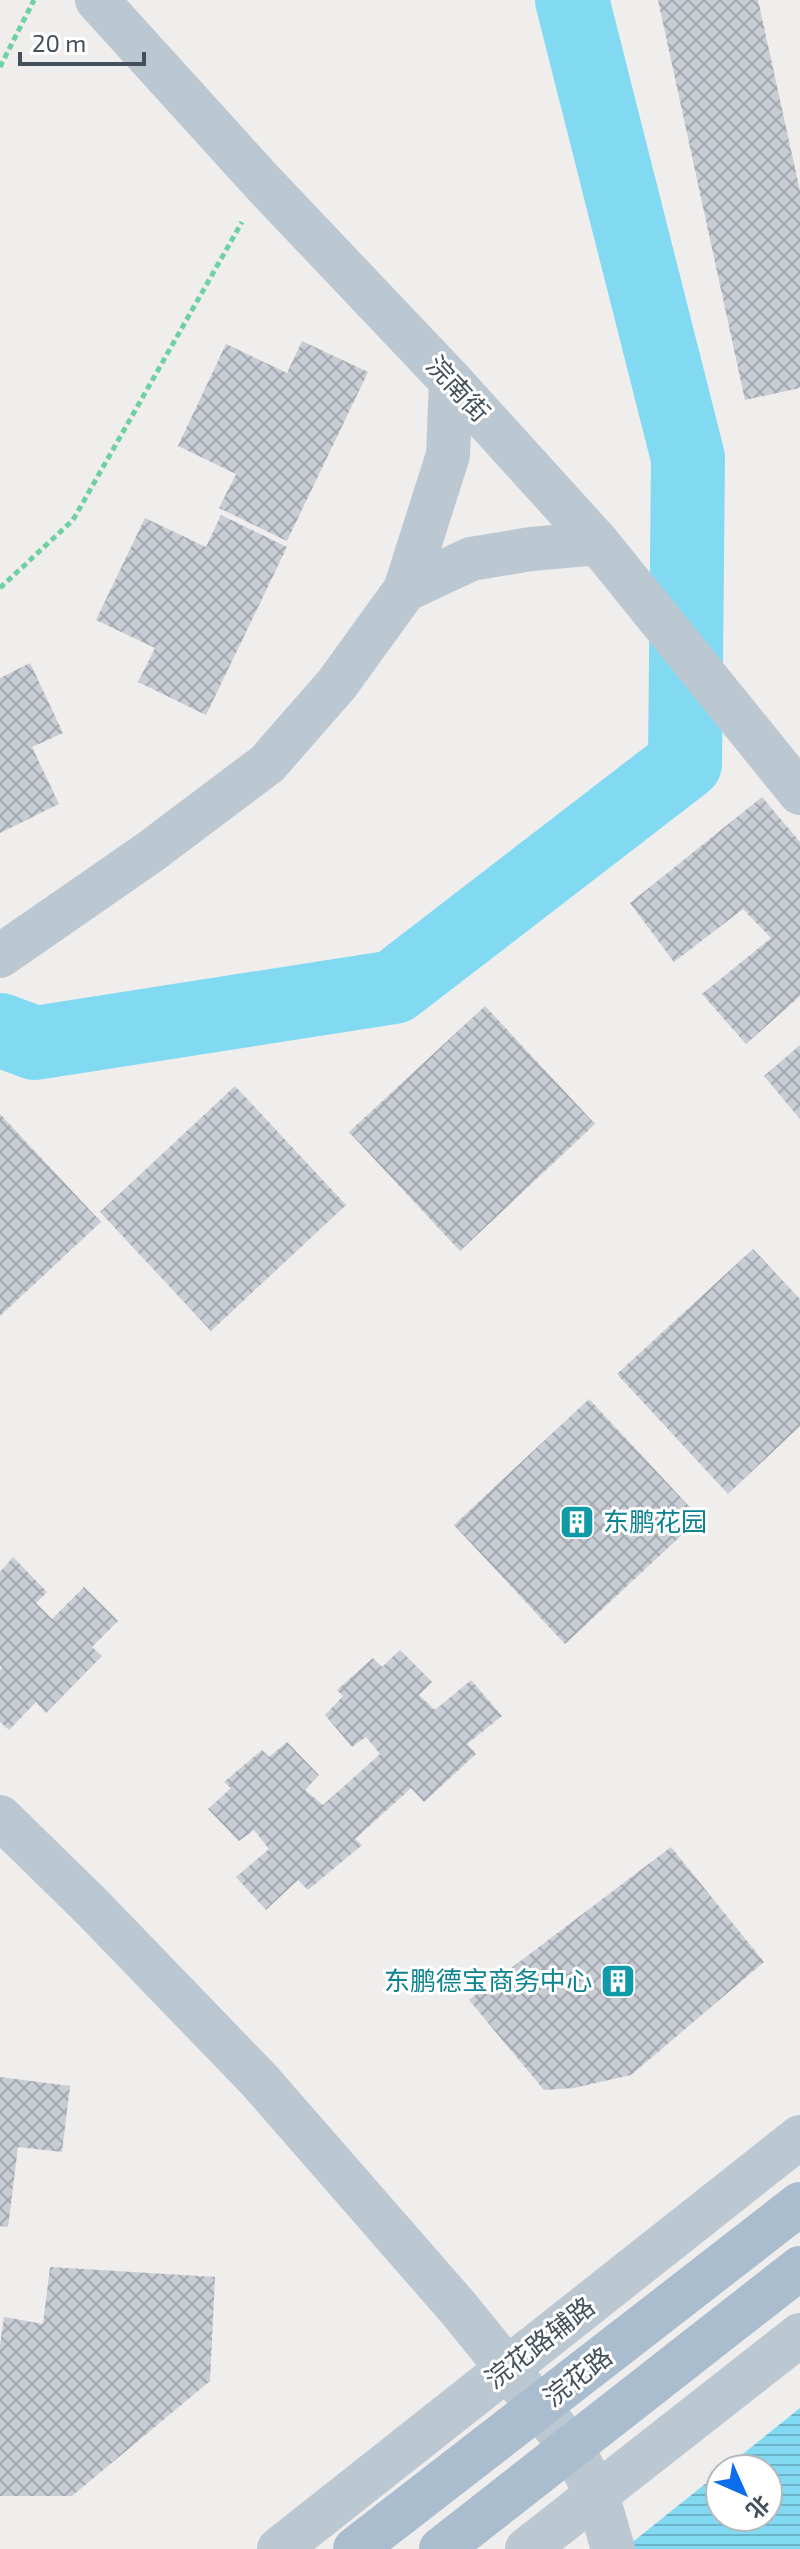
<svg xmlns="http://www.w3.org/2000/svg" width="800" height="2549" font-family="'Exo 2','Noto Sans SC',sans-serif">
<defs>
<pattern id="water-rules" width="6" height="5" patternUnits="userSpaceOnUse" patternTransform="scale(2)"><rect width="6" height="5" fill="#81daf2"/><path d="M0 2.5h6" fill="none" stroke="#6bb3c7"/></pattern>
<pattern id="building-cross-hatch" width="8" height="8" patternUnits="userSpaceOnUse" patternTransform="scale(2)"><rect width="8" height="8" fill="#c8ccd4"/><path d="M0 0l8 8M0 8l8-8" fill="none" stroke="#a4a8af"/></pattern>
</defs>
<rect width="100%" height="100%" fill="#f0eded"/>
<path fill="url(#water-rules)" d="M800,2408v141h-176l96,-77v45h48v-48h-44z"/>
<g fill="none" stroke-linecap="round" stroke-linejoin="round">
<path stroke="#81daf2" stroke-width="74" d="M0,1030l35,13 359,-56 291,-224 3,-305 -116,-458"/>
</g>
<path fill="url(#building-cross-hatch)" d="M658,0h100l42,191v197l-55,12z
M302,341l66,31 -81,169 -68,-33 17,-34 -58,-28 48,-102 61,29z
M221,515l66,32 -81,168 -68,-33 17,-34 -59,-28 49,-102 61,29z
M30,663l33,70 -31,14 27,57 -59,29v-155z
M762,797l38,45v154l-54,48 -44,-50 69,-56 -28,-29 -69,53 -44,-59z
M485,1006l110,118 -135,127 -111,-119z
M800,1045v74l-36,-43z
M235,1086l111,119 -135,126 -111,-119z
M0,1114l101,108 -101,94z
M753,1249l47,50v127l-72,68 -111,-120z
M589,1399l111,119 -135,126 -111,-119z
M13,1557l34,35 -11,11 16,16 32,-32 34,34 -26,26 10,9 -56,57 -10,-11 -27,28 -9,-8v-52l2,-2 -2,-3v-93z
M400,1650l32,32 -13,13 16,15 36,-30 31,36 -35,28 9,10 -52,48 -13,-14 -56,51 7,6 -54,45 -10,-10 -32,30 -30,-33 33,-28 -15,-19 -15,11 -31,-32 23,-21 -7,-6 38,-32 7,7 18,-15 32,33 -14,15 18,15 57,-51 -14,-17 -14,10 -27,-32 18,-19 -6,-6 36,-32 9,9z
M671,1847l93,115 -133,113 -57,13 -30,2 -75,-90z
M0,2077l70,9 -8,66 -44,-5 -10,80 -8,-1z
M50,2267l165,10 -5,104 -138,115h-72v-151l4,-28 39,7z"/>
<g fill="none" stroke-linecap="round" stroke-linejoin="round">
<path stroke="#6dd2a0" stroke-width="5" stroke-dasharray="6 4" stroke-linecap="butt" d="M0,67l34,-67
M0,588l73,-68 169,-298"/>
<path stroke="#bcc8d1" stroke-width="44" d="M97,0l167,184 187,197 147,162 202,250
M405,590l66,-31 60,-10 67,-6
M0,956l150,-104 117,-88 70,-80 68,-94 43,-135 3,-74
M0,1817l93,91 167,173 199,228 112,138 26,47 16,55
M279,2549l521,-412
M527,2549l273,-214"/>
<path stroke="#aabdcf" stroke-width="44" d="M355,2549l445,-345
M441,2549l359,-281"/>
</g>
<defs>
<g id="building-square" transform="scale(1.8)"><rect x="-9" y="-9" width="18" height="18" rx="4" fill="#0f9aa8" stroke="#fff"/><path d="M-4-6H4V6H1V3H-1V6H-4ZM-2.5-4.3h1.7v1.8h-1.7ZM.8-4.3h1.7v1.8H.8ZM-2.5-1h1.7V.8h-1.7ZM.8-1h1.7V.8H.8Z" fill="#fff"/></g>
</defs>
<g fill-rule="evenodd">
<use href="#building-square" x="577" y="1522"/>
<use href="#building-square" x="618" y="1981"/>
</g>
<g text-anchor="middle" stroke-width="6" stroke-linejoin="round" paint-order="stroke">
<g font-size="26" fill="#44515c" stroke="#fff">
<text transform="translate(458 389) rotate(47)" y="9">浣南街</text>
<text transform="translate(540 2343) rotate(-38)" y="9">浣花路辅路</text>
<text transform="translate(578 2377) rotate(-38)" y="9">浣花路</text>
</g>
<g font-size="26" fill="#0d838f" stroke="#fff" text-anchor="start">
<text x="603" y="1531">东鹏花园</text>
<text x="592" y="1990" text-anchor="end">东鹏德宝商务中心</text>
</g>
</g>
<g transform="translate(744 2493) rotate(135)"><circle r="38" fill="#ffffff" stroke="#b4b9be" stroke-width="2"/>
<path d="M0-6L14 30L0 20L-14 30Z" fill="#0b6dec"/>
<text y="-12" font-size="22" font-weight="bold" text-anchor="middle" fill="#44515c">北</text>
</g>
<path d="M20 52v12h124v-12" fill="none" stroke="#44515c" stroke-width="4"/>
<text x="32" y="52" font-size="24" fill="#44515c" stroke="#ffffff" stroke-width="6" paint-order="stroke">20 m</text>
</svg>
